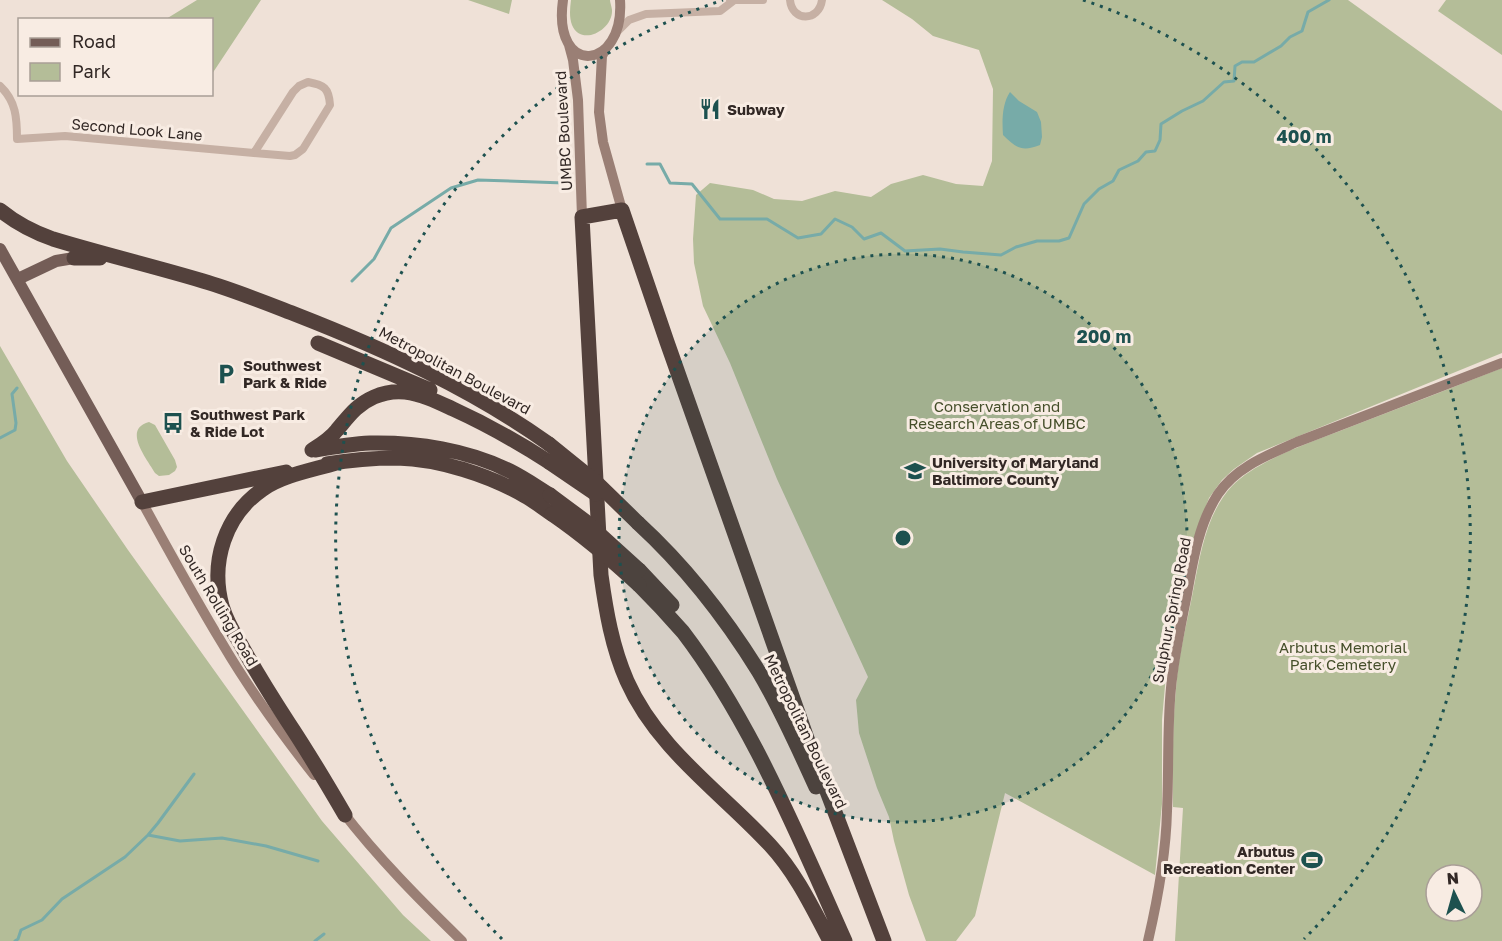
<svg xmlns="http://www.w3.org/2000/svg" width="1502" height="941" viewBox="0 0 1502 941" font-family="'Golos Text',sans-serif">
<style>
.green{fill:#b4bd98;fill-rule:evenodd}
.water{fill:#77aba8}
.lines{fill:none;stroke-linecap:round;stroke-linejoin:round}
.stream{stroke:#77aba8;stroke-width:3}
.street{stroke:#c6b0a4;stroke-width:8}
.secondary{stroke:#9a7f75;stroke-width:10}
.primary{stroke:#745d57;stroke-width:12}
.highway{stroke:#53413c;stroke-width:15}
.highway-bridge{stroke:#53413c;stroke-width:15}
.ring{fill:none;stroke:#1d514f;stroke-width:3;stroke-dasharray:3 6}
.labels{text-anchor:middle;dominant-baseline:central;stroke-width:6;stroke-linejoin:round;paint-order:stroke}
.poi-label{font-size:15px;font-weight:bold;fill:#322825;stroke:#f8ece3;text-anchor:start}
.street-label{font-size:15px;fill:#322825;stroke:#f8ece3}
.park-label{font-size:15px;fill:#454f2a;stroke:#f8ece3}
.centre{fill:#1d514f;stroke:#f8ece3;stroke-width:3}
.ring-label{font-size:18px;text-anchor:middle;font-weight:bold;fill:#1d514f;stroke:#f8ece3;stroke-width:6;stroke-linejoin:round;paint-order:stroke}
</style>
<rect width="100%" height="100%" fill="#efe1d7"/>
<path class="green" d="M197,0h64l-49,74v-54l-46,-1z
M468,0h44l-3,14z
M571,0h39c0,2 2,8 2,10 1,20 -31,37 -40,15 -3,-8 -2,-17 -1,-25z
M882,0h466l154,111v242l-245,100 -23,16 -12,11 -13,18 -19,52 -21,90 -7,80v84l-7,71 -150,-82 -30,123 -19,25h-30l-17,-46 -15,-54 -5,-24 -12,-29 -18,-55 -3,-33 12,-23 -91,-198 -47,-116 -27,-57 -9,-43 -1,-24 3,-44 14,-12 43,7 21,9 28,2 33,-10 36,6 20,-13 32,-9 33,9 27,2 9,-25 1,-72 -14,-39 -46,-14 -21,-17z
M1446,0h56v55l-64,-44z
M0,346l67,115 61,89 194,271 81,94 28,26h-431z
M1502,368v573h-327l8,-133 -10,-1c0,-39 -1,-79 3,-118 2,-34 12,-69 18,-103 7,-35 13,-73 38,-100 26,-27 83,-45 118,-59 50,-19 101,-39 152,-59zM1436,875h36v36h-36z
M149,422l6,3 20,35 2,7 -2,4 -6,4 -10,1 -4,-3c-8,-14 -33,-44 -6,-51z"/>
<path class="water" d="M1010,92l9,9 18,11 4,10 1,15 -2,8c-18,7 -24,3 -37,-10 -1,-14 -1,-31 7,-43z"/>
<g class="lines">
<path class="stream" d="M647,164h13l10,19 22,1 28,35h47l31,19 23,-4 14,-15 17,8 12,12 17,-6 24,18 35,-2 23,3 38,3 15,-8 21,-6h22l10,-3 15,-34 15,-15 14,-8 6,-11 19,-9 8,-9 9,-1 5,-11 1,-16 21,-13 21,-10 21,-19 10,-1 1,-15 7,-4h12l27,-16 9,-9 12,-6 6,-19 21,-12
M352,281l22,-22 17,-31 60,-40 27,-8 86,3
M0,438l15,-8 1,-7 -4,-29 5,-6
M148,835l32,6 42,-3 44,8 52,15
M15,941l3,-2 3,-9 21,-10 20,-21 63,-42 23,-22 10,-12 36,-49
M315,941l9,-7"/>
<path class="street" d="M730,0h33
M790,0c2,22 29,22 32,0
M618,31l11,-11 17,-6 74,-3 13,-10
M308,82c16,3 21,6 22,23l-27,44 -8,6 -5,1 -36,-3 39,-61 6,-6z
M0,86c16,15 17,32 17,53l48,-3 189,17"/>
<path class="secondary" d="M563,0c-11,78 62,71 57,0
M569,45l4,15 5,40 4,117
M606,48l-4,8 -3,56 4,30 19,68
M142,502c26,47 52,95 80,141 27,46 59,90 92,132
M342,811c36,47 78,89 120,130
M1148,941c10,-43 18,-87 19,-130 2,-41 0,-82 4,-123 3,-32 10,-63 16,-94 6,-34 12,-71 31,-100 18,-27 50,-39 79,-52l205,-79"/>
<path class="primary" d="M0,249l142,253
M18,279l38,-18 18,-3"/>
<path class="highway" d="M0,210c16,13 33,22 53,29 49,15 100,27 150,42 31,9 63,22 94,34 87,34 175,74 252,129
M74,258h26
M318,343l112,47
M312,450c8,-5 18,-11 25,-20 12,-14 19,-25 37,-33 9,-4 21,-6 31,-5 17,2 33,10 48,17 33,15 65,33 96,53
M315,450c18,-3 37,-6 55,-7 47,-1 98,7 140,28 14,7 27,16 40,24
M336,463c-23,7 -53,12 -73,26 -38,26 -53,73 -41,117 4,13 11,26 18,37 15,27 31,53 48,79 20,30 39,62 57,93
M327,464c23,-4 46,-6 70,-6 42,1 92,17 128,38 9,5 18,12 27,18
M142,502l144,-30
M638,523c48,44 87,94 121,149 22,37 39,76 57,115
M639,570l33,35
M639,585c15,15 30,31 44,47 29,38 53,79 75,121 32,62 59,125 87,188
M830,941c-18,-34 -34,-68 -60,-96 -49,-53 -113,-96 -143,-164 -15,-34 -21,-70 -26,-106l-19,-358 40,-7 45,132 142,402 75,197"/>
<path class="highway-bridge" d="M549,444l47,38 42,41
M549,462l47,32
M550,495l35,26 54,49
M552,514c32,22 59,45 87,71"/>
</g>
<circle cx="903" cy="538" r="284" fill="#1d514f" fill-opacity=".12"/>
<g class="ring">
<circle cx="903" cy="538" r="284"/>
<path d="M502 939A567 567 0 0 1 723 0M1083 0A567 567 0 0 1 1304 939"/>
</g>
<defs>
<symbol id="restaurant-bare" viewBox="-9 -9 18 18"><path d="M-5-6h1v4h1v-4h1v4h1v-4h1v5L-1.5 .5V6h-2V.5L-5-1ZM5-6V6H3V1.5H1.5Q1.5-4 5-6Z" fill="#1d514f" stroke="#f8ece3" stroke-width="2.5" paint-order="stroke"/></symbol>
<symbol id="parking-bare" viewBox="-9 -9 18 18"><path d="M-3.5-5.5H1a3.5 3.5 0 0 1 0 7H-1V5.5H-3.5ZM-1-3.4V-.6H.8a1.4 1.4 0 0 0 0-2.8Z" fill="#1d514f" stroke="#f8ece3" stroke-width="2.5" paint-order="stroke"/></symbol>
<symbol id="bus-bare" viewBox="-9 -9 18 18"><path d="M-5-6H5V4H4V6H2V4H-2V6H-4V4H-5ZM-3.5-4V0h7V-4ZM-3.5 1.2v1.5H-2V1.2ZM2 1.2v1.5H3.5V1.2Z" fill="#1d514f" stroke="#f8ece3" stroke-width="2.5" paint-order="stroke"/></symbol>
<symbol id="university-bare" viewBox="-9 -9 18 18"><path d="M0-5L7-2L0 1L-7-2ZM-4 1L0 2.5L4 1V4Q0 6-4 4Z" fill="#1d514f" stroke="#f8ece3" stroke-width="2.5" paint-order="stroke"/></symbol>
<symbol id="stadium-bare" viewBox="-9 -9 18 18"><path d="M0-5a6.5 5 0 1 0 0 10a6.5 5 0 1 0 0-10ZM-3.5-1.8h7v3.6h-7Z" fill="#1d514f" stroke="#f8ece3" stroke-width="2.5" paint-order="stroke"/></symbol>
</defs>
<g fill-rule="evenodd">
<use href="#restaurant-bare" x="695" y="94" width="30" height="30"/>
<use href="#parking-bare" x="211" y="359" width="30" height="30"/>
<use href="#bus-bare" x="158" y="408" width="30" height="30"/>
<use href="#university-bare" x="900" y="456" width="30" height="30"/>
<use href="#stadium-bare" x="1297" y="845" width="30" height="30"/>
</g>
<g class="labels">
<g class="poi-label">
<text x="727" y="109">Subway</text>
<text x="243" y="365">Southwest<tspan x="243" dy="17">Park &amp; Ride</tspan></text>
<text x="190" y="414">Southwest Park<tspan x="190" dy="17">&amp; Ride Lot</tspan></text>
<text x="932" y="462">University of Maryland<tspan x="932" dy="17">Baltimore County</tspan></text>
<text x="1295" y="851" text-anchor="end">Arbutus<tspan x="1295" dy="17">Recreation Center</tspan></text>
</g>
<g class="street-label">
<text transform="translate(137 129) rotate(5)">Second Look Lane</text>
<text transform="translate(563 131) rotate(-93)">UMBC Boulevard</text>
<text transform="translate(455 370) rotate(28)">Metropolitan Boulevard</text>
<text transform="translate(219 605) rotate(59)">South Rolling Road</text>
<text transform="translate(1171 610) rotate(-79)">Sulphur Spring Road</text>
<text transform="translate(806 731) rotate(64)">Metropolitan Boulevard</text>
</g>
<g class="park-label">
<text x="997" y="406">Conservation and<tspan x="997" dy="17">Research Areas of UMBC</tspan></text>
<text x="1343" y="647">Arbutus Memorial<tspan x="1343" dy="17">Park Cemetery</tspan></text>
</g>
</g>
<circle cx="903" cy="538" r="9" class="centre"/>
<g class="ring-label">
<text x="1304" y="143">400 m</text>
<text x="1104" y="343">200 m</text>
</g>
<rect x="18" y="18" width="195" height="78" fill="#f8ece3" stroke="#a99e97" stroke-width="1.5"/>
<rect x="30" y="38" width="30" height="9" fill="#745d57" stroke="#a99e97" stroke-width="1.5"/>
<text x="72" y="48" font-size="18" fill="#322825">Road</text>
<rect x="30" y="63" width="30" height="18" fill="#b4bd98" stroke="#a99e97" stroke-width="1.5"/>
<text x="72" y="78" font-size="18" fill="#322825">Park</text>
<g transform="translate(1454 893) rotate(355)"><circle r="28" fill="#f8ece3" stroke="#a99e97" stroke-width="1.5"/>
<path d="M0-4.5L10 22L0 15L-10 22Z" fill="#1d514f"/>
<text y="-9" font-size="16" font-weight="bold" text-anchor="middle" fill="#322825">N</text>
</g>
</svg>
